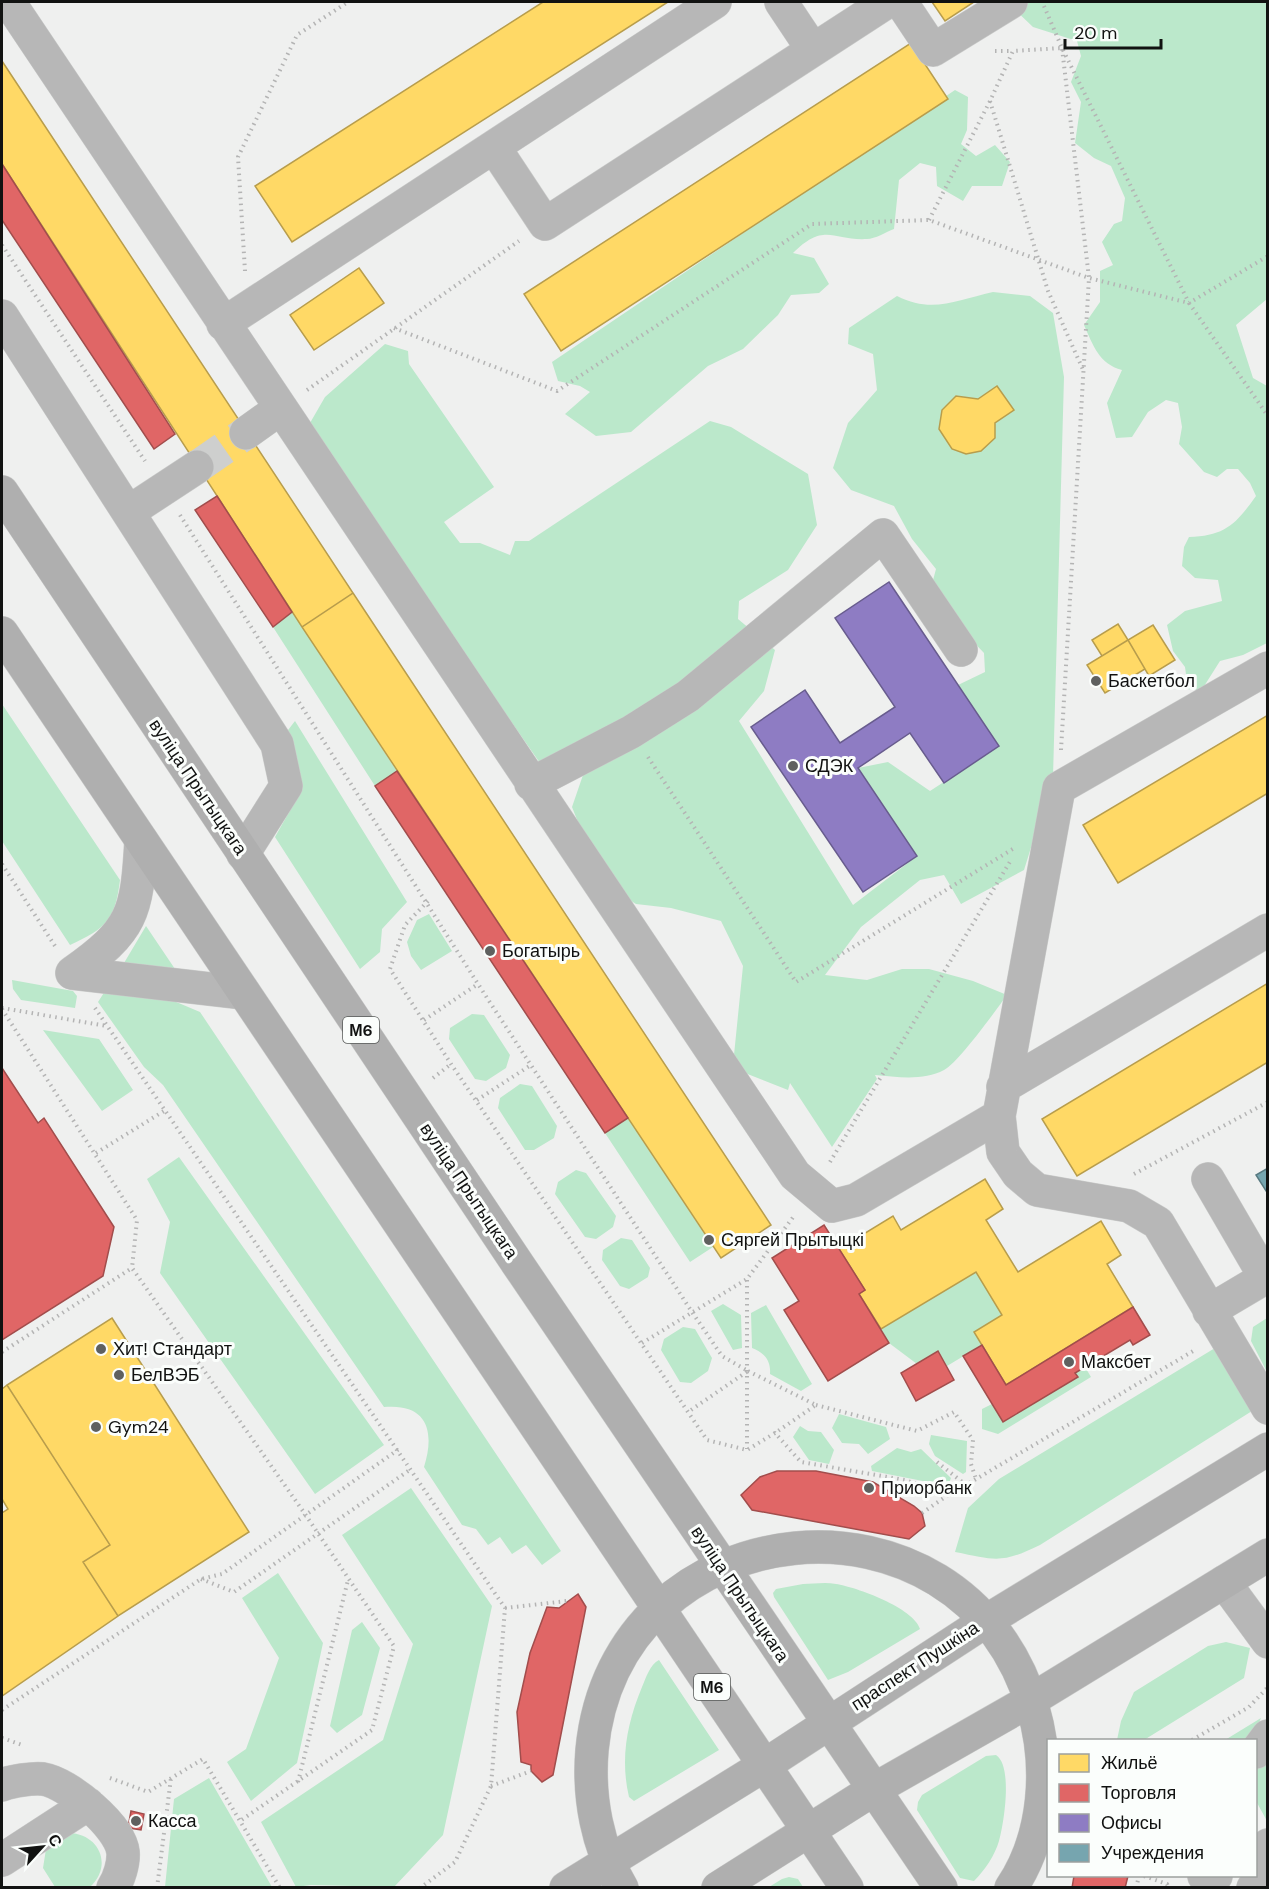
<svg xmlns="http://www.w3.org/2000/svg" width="1269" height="1889" viewBox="0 0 1269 1889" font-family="'DM Sans',sans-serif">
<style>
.green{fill:#bbe8cb}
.homes{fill:#ffd966;stroke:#b89d4c;stroke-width:1.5}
.shops{fill:#e06666;stroke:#a24d4c;stroke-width:1.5}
.offices{fill:#8e7cc3;stroke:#685c8e;stroke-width:1.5}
.public{fill:#76a5af;stroke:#587980;stroke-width:1.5}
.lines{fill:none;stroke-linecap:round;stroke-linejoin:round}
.minor-tunnel{stroke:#cecfce;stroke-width:33;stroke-dasharray:33 16;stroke-linecap:butt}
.minor-casing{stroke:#cbcccb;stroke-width:34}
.major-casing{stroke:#cbcccb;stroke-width:34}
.path{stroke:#b4b4b4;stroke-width:4;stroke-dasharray:1.5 4.5;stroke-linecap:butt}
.minor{stroke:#b7b7b7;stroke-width:33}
.major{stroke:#afafaf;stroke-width:33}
.poi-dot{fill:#5f605f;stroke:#fbfefc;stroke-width:2}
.labels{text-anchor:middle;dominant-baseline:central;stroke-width:6;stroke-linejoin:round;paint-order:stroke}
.shield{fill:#fbfefc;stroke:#575958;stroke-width:1.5}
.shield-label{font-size:16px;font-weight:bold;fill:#111211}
.poi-label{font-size:18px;fill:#111211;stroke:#fbfefc;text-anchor:start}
.street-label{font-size:18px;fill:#111211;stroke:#fbfefc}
</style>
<rect width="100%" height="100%" fill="#eff0ef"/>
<path class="green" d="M1007,2h260v297l-31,26 17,53 14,8v257l-24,12 -23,6 -19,30 -13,-2 -3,-22 -12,-16 -6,-26 18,-14 37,-10 -4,-21 -23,-2 -13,-12 2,-19 5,-10c36,-1 47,-13 67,-41l-6,-13 -12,-14h-11l-10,8 -13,-5 -25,-28 3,-17 -4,-24 -12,-3 -18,12 -16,25 -16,1 -9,-35 15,-33c-23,-6 -29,-25 -38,-45l16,-23v-31l13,-6 -11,-23 12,-18 8,-3 3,-23 -14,-32 -17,-8 -19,-15 6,-41 -10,-20 10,-26 -4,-15 -44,-14z
M955,90l13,7 -1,33 -6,14 15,12 19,-11 15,17 -8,24h-30l-9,15 -26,-15 -1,-19 -16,-4 -21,17 -5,49c-8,3 -19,10 -27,10 -34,2 -42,-18 -74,14l21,5 15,26 -10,9 -28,2 -13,20 -35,34 -35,17 -77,66 -35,4 -31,-22 25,-22 -10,-6 -22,-5 -6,-19z
M993,292l37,4 23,17 11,64 -11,400 -29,93 -63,34 -17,-29 -24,5 -59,47 -36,48 42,5 35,-11h27l44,12 34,14c-11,15 -48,67 -63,75 -20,11 -47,7 -69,5l2,4 -45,68 -42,-64 -2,7 -43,-17 -11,-18 9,-89 -22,-45 -50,-13 -35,-4 -19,-12 -26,-37 -19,-48 11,-32 -43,-12 -86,-123 -144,-217 15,-26 60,-53 23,7 1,13 85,123 -50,35 16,21h20l30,12 5,-14h14l181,-120 21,6 77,47 9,51 -29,45 -49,31 -1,18 37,31 -11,41 -25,30 114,184 64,-49 -59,-88 30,-6 42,29 69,-45 -41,-61 27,-13 -1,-19 -21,-22 -31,-47 4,-15 -24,-30 -18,-33 -43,-16 -18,-22 15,-45 29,-33 -4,-36 -25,-10 1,-16 48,-32c35,18 60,4 96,-4z
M292,612l105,159 -22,15 -102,-159z
M2,704l118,176c-5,41 -14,48 -50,65l-68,-104z
M295,721l112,181 -25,27 -2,23 -20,17 -85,-132 18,-32 -8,-71z
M429,914l23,37 -31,19 -10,-14 -4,-14 10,-22z
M146,926l29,43 -51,-6z
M12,980l61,11 4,5 -2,12 -54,-8 -8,-11z
M107,988l55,8 38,16 361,539 -19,14 -16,-20 -14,9 -12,-17 -12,8 -12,-16 -14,-4 -38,-58c11,-35 4,-64 -40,-60l-221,-322 -19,-18 -46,-65z
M472,1014l12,1 26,40 -4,13 -20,13 -11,-2 -26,-40 1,-11z
M43,1030l56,9 34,51 -31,21z
M520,1084l12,2 25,40 -3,12 -20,12h-9l-27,-42 2,-10z
M628,1118l85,129 -23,15 -85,-129z
M179,1157l205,288 -69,49 -155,-221 10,-51 -23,-43z
M576,1170l10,3 30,43 -3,11 -17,12 -11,-2 -30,-43 3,-12z
M621,1238l11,2 18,28 -2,9 -19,12 -9,-3 -18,-26 1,-10z
M976,1272l26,43 -28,17 8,13 -35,21 -9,-14 -21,12 -28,-21 -8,-14z
M723,1304l18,11 1,33 -9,2 -22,-39z
M766,1305l46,79 -11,7 -31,-17c1,-13 -5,-21 -18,-26l-1,-35z
M1267,1318v54l-16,-31 2,-14z
M683,1327l12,2 17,29 -4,13 -17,12 -11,-1 -19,-32 3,-11z
M1215,1348l37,63 -212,134c-39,19 -44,15 -85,7l13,-44 31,-29z
M1085,1367l6,10 -93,57 -16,-5v-20l10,-5 11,18 74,-45 -2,-4z
M839,1414l47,13 4,12 -22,15 -9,-10 -17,-1 -10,-15z
M800,1426l8,5 13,1 13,18 -5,14 -20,-4 -16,-23z
M931,1435l36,6 -1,31 -3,2 -28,-18 -6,-12z
M897,1448l14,4 10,-3 30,29 -3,8 -76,-15 -1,-5z
M411,1488l81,118 -49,229 -49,52 -83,-2 -15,2 -35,-65 122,-82 30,-96 -71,-109z
M278,1573l45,70 -26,120 -46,38 -24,-39 19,-13 33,-91 -37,-60z
M803,1584c10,0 22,-2 33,0 20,3 78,24 84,45l-72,43 -20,8 -54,-83 -1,-4 3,-4z
M362,1622l18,26 -18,67 -25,18 -7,-7 22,-96z
M1226,1642l24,6 -6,30 -100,62h-27l4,-19 13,-29 74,-46z
M659,1660l60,90 -85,51 -5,-4c-9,-38 -2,-74 13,-110 4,-9 8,-23 17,-27z
M1261,1718l-10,22h-26z
M1267,1752v69l-11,-20v-38z
M996,1755c17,11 8,68 3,86 -4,14 -14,29 -25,40l-14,-3 -43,-68 1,-8 4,-7 64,-39z
M209,1778l63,109h-107l9,-88z
M69,1833c31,1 44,33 21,54h-35l-12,-19 3,-19z
M789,1877l9,2 5,8h-34l13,-8z"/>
<path class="homes" d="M543,2h125l-376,240 -37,-56z
M932,2h42l-29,19z
M911,43l37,56 -387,252 -37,-57z
M2,61l351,532 -51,34 -300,-463z
M359,268l25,35 -70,47 -24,-35z
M997,386l17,24 -19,13v15l-14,13 -15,3 -14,-5 -13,-20 3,-19 14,-14 22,3z
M353,593l418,632 -50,33 -419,-631z
M1118,624l10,16 -26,16 -10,-16z
M1153,625l22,35 -26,16 -21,-36z
M1128,640l17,29 -40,24 -18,-28z
M1268,715v78l-150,90 -35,-58z
M1268,983v79l-191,114 -35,-57z
M985,1179l18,30 -17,11 32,52 83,-51 20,34 -14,9 26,43 -127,78 -32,-53 28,-17 -26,-43 -95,57 -22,-35 6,-4 -26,-41 54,-33 8,14z
M112,1318l137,214 -131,84 -35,-54 27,-17 -103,-160z
M7,1385l103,160 -27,17 35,54 -116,80v-183l6,-4 -6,-10v-110z"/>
<path class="shops" d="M2,164l173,270 -21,15 -152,-229z
M217,496l75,116 -19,15 -78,-117z
M397,771l231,347 -23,15 -230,-347z
M2,1068l36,55 6,-5 70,109 -11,49 -101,64z
M824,1225l41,65 -6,4 30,49 -61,38 -44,-71 15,-9 -27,-43z
M1133,1307l17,28 -17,10 -3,-5 -55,33 3,4 -75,45 -40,-66 19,-11 24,40z
M938,1351l16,29 -38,21 -15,-28z
M777,1471h39l57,11 41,24 8,7 3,13 -16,13 -157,-29 -11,-15 19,-18z
M578,1594l8,13 -33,168 -11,7 -11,-11v-6l-10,-3 -4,-50 13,-59 17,-46 12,1z
M131,1811l13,3 -3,16 -13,-2z
M1074,1876h54l-3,12h-53z"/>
<path class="offices" d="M889,582l110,164 -55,37 -34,-50 -52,35 59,88 -54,36 -112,-165 54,-37 35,53 55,-36 -60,-89z"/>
<path class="public" d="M1268,1168v26l-12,-19z"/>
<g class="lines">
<path class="minor-tunnel" d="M197,467l49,-34"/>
<defs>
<path id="minor" d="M9,2l272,406
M781,2l32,48
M901,2l32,48 78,-48
M494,147l51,77 342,-222
M2,316l275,428 9,42 -43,68
M223,324l492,-322
M246,433l35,-25 514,767 37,31 24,-6 143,-84
M130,511l67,-44
M1268,668l-209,120 -60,328 4,36 15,22 19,16 92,16 29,17 110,185
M531,784l100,-52 57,-36 195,-161 78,115
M72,973l172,20
M72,973c61,-43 65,-59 69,-133
M1003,1087l265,-157
M1208,1179l57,98
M1209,1311l59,-35
M1224,1582l44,60
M1256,1752l12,-16
M2,1785c9,-4 30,-7 41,-6 25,4 77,47 80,73 1,11 -4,27 -10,36
M1256,1856l12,-11
M2,1860l86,-56
M1204,1876h12
M1253,1888l15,-10"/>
<path id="major" d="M2,492l515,771 424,625
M2,633l845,1255
M566,1888l199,-123 221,-144 282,-172
M622,1888c-25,-41 -34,-91 -30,-138 23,-244 370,-280 441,-42 17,58 13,128 -22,180
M718,1888l155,-98 158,-90 237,-145"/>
</defs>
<use href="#minor" class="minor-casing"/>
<use href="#major" class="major-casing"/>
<path class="path" d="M1044,6l18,42 127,255 79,-47
M995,51h18
M990,101l58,190 36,81
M929,220l61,-119 23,-50 49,-3
M2,245l143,216
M245,271l-7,-114 59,-122 51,-33
M394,328l163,63 255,-167 117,-4 160,58 100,25 79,113
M307,390l212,-149
M180,515l298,469 214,328 30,44 26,15 -60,41
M1061,750l28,-472 -27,-230
M648,757l148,225 220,-135
M2,864l53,82
M428,901l-23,24 -15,44 61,95 256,376 40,10 28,-17 26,29 104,18 44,15 246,-145
M2,1008l105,18
M95,1008l410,600 -14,178 -36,76 -35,26
M2,1009l135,211 -5,48 173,246 89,132 -22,84 -132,91
M424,1020l54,-36
M433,1078l18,-14
M477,1100l54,-35
M96,1153l68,-42
M830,1162l181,-302
M1134,1174l134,-72
M747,1280v169
M642,1343l105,-64 47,-63
M2,1352l130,-84
M748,1371l68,34 -41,28
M816,1405l101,26 37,-19 19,28 -2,24 5,15
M937,1462l29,23
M922,1513l26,-18
M201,1579l33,13 177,-123
M505,1608l62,-7
M2,1710l199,-131 21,-5 177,-125
M2,1738l20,7
M1192,1740l57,-33 19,-20
M110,1778l38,14 55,-33 77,129
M298,1782l50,-202
M491,1786l40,-15
M1144,1876l23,8 2,4
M157,1888l14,-110
M1136,1888l3,-12"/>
<use href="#minor" class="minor"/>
<use href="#major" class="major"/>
</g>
<g class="poi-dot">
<circle cx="1096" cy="681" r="6"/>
<circle cx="793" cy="766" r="6"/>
<circle cx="490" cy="951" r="6"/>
<circle cx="709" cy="1240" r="6"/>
<circle cx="101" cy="1349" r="6"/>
<circle cx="1069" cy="1362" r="6"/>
<circle cx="119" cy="1375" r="6"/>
<circle cx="96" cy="1427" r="6"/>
<circle cx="869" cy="1488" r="6"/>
<circle cx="136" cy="1821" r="6"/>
</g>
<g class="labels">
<g class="shield">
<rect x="343" y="1017" width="36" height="26" rx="4.5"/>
<rect x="694" y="1674" width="36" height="26" rx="4.5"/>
</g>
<g class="shield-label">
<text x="361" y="1030">М6</text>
<text x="712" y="1687">М6</text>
</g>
<g class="poi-label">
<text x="1108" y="681">Баскетбол</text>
<text x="805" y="766">СДЭК</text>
<text x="502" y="951">Богатырь</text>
<text x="721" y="1240">Сяргей Прытыцкі</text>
<text x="113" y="1349">Хит! Стандарт</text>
<text x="1081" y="1362">Максбет</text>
<text x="131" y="1375">БелВЭБ</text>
<text x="108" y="1427">Gym24</text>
<text x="881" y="1488">Приорбанк</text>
<text x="148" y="1821">Касса</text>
</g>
<g class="street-label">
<text transform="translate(198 787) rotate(56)">вуліца Прытыцкага</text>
<text transform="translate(469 1191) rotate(56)">вуліца Прытыцкага</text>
<text transform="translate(740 1594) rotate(56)">вуліца Прытыцкага</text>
<text transform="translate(915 1666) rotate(-33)">праспект Пушкіна</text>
</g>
</g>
<rect width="1269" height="1889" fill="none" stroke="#111211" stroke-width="6"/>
<rect x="1047" y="1739" width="210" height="138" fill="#fbfefc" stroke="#9da09e" stroke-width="1.5"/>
<rect x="1059" y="1754" width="30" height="18" fill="#ffd966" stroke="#9da09e" stroke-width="1.5"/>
<text x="1101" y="1769" font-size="18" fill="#111211">Жильё</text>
<rect x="1059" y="1784" width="30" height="18" fill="#e06666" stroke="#9da09e" stroke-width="1.5"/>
<text x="1101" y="1799" font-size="18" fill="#111211">Торговля</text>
<rect x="1059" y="1814" width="30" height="18" fill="#8e7cc3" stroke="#9da09e" stroke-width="1.5"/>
<text x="1101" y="1829" font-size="18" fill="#111211">Офисы</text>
<rect x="1059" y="1844" width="30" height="18" fill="#76a5af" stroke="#9da09e" stroke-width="1.5"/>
<text x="1101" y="1859" font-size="18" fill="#111211">Учреждения</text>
<g transform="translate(42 1847) rotate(63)" stroke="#fbfefc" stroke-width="4.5" paint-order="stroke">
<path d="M0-4.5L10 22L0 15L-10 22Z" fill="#111211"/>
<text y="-9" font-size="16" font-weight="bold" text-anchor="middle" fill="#111211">С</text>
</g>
<path d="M1065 39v9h96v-9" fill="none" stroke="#111211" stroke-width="3"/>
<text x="1074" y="39" font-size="18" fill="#111211" stroke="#fbfefc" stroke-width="4.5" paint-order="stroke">20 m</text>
</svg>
